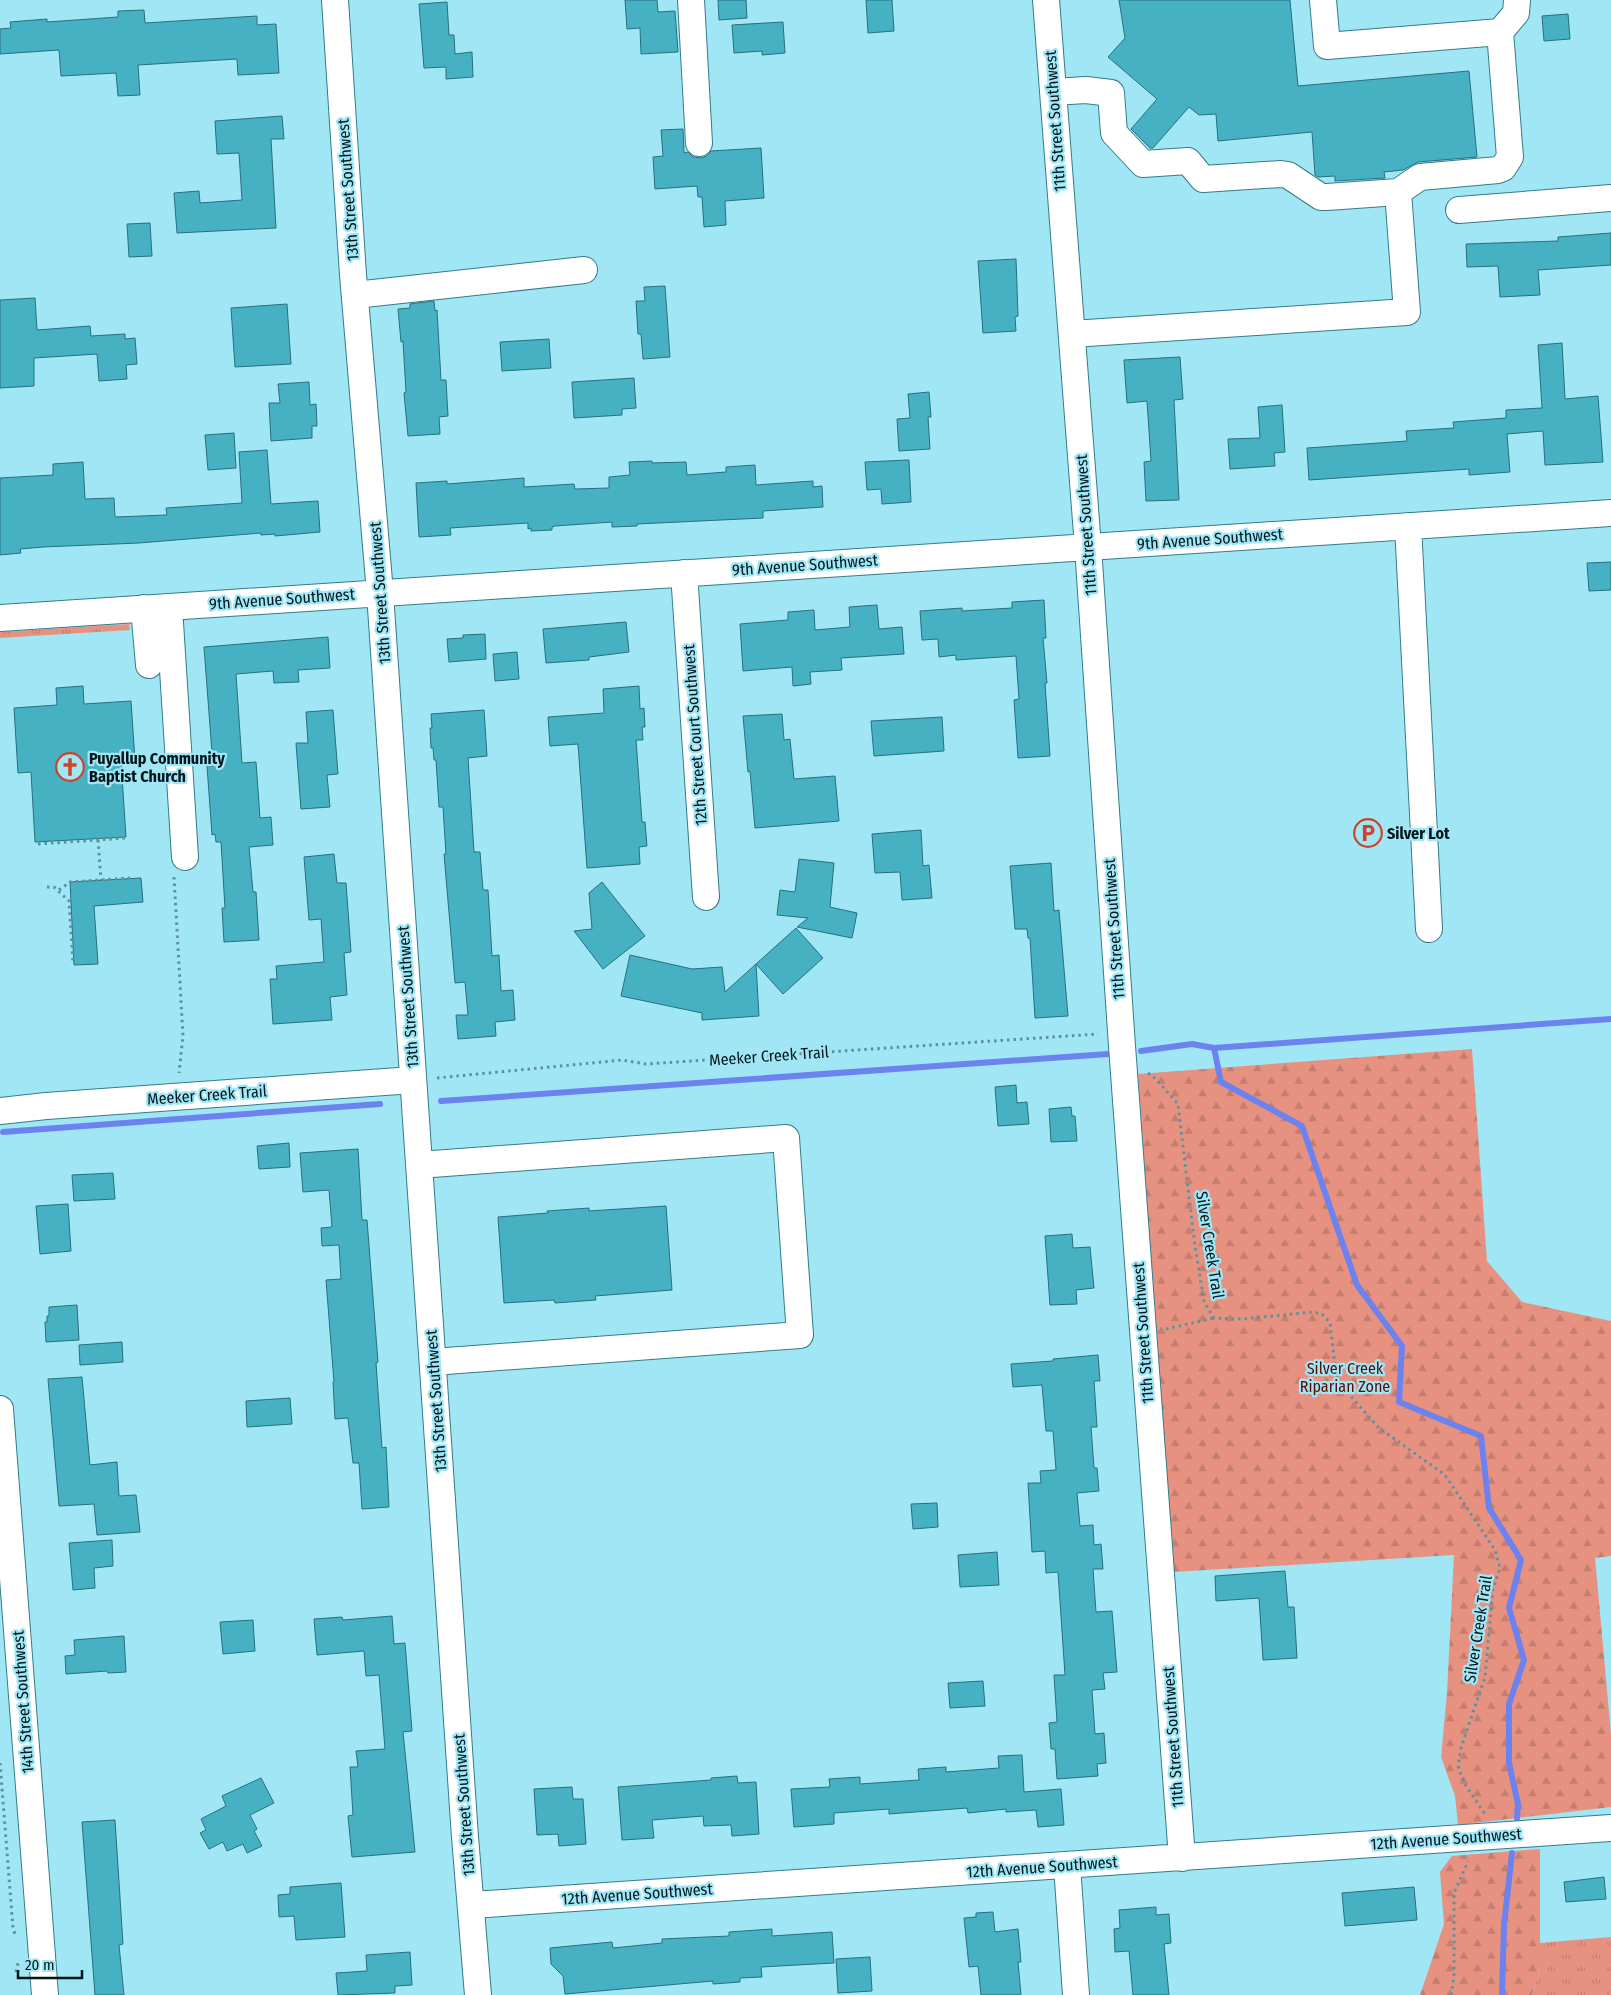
<svg xmlns="http://www.w3.org/2000/svg" width="1611" height="1995" viewBox="0 0 1611 1995" font-family="'Fira Sans Condensed',sans-serif">
<style>
.grass{fill:url(#grass-tufts)}
.forest{fill:url(#forest-firs)}
.lines{fill:none;stroke-linecap:round;stroke-linejoin:round}
.stream{stroke:#6b82ef;stroke-width:6}
.building{fill:#47b1c4;stroke:#28707d}
.minor-casing{stroke:#357c89;stroke-width:28}
.path{stroke:#5f919c;stroke-width:3;stroke-dasharray:2.5 4;stroke-linecap:butt}
.minor{stroke:#fff;stroke-width:26}
.labels{text-anchor:middle;dominant-baseline:central;stroke-width:4.5;stroke-linejoin:round;paint-order:stroke}
.street-label{font-size:16px;fill:#00161b;stroke:#a0e6f5}
.poi-label{font-size:16px;font-weight:bold;fill:#00161b;stroke:#a0e6f5;text-anchor:start}
.park-label{font-size:16px;fill:#5e0a00;stroke:#a0e6f5}
</style>
<defs>
<pattern id="grass-tufts" width="24" height="20" patternUnits="userSpaceOnUse" patternTransform="scale(1.25)"><rect width="24" height="20" fill="#e79281"/><path d="M3 7l-1-3M5 7V3M7 7l1-3M15 17l-1-3M17 17v-4M19 17l1-3" fill="none" stroke="#c47d6f"/></pattern>
<pattern id="forest-firs" width="22" height="20" patternUnits="userSpaceOnUse" patternTransform="scale(1.25)"><rect width="22" height="20" fill="#e79281"/><path d="M5 1l3.5 6h-7zM16 11l3.5 6h-7z" fill="#c47d6f"/></pattern>
</defs>
<rect width="100%" height="100%" fill="#a0e6f5"/>
<path class="grass" d="M129,624l1,6 -130,8v-6z
M1611,1937v58h-79l8,-26v-26z"/>
<path class="forest" d="M1472,1049l15,212 35,41 89,19v235l-16,2 16,176v73l-153,18 -3,-29 -14,-39 6,-64 7,-138 -281,17 -35,-498z
M1540,1849v120l-8,26h-112l24,-71 -4,-52 12,-16z"/>
<g class="lines">
<path class="stream" d="M1214,1048l397,-29
M1141,1051l51,-7 22,4 7,34 81,44 55,159 45,61 -3,56 82,34 8,72 32,52 -12,48 15,52 -15,44v59l9,41 -1,14
M441,1101l667,-47
M3,1132l377,-28
M1502,1995l2,-70 8,-72"/>
</g>
<path class="building" d="M625,0h32l1,12 17,-1 3,41 -37,2 -1,-26 -13,1z
M718,0h28l1,18 -28,2z
M866,0h26l2,31 -26,2z
M1119,0h171l8,86 171,-15 8,86 -59,5 -15,8 -19,2 1,6 -50,3v-5l-17,1 -3,-2 -3,-43 -94,9 -2,-27 -17,1 -10,-8 -36,41h-3l-19,-19 26,-30 -49,-42 17,-19z
M447,2l2,33h5l1,19 17,-2 1,25 -27,2v-12l-22,1 -5,-64z
M144,10l1,13 112,-7v9l19,-1 3,49 -41,2 -1,-16 -99,6 2,30 -22,1 -2,-23 -55,3 -2,-26 -59,4v-25l11,-1 -1,-6 37,-3v3l71,-5v-6z
M1568,14l2,25 -26,2 -2,-25z
M783,22l2,31 -23,2v-4l-28,2 -2,-28z
M282,116l2,23h-13l5,89 -99,5 -3,-40 25,-2 1,12 42,-3 -3,-47 -22,1 -2,-33z
M683,129l1,24 4,-1 5,5 7,1 7,-2 4,-5 50,-3 3,50 -39,3 1,24 -22,2 -2,-30h-4l-1,-11 -42,3 -2,-32 10,-1 -2,-26z
M150,223l2,33 -23,1 -2,-33z
M1611,233v32l-73,5 2,25 -40,2 -2,-31 -31,1 -1,-23 92,-3v-4z
M1016,259l2,57 -3,1 1,14 -33,2 -5,-72z
M665,286l5,71 -27,2 -2,-25h-3l-2,-33h9l-1,-14z
M35,298l2,32 53,-4 1,10 34,-2v5l10,-1 2,26 -11,1 1,14 -28,2 -2,-27 -63,4v28l-34,2v-88z
M434,301l1,10 2,-1 4,70h5l2,36 -9,1 1,17 -32,2 -4,-43 2,-1 -3,-51 -2,1 -3,-33 12,-1v-4z
M287,304l4,60 -56,3 -4,-59z
M549,339l2,29 -49,3 -2,-29z
M1562,343l3,56 33,-3 5,66 -58,3 -2,-34 -36,3 3,38 -41,3v-6l-160,11 -2,-32 100,-7 -1,-10 48,-3 -1,-6 53,-4v-8l36,-2 -4,-63z
M1180,357l3,42 -9,1 5,100 -33,1 -2,-39 7,-1 -4,-60 -20,2 -3,-43z
M634,378l2,30 -14,1v6l-48,3 -2,-36z
M309,382l1,23 6,-1 1,22h-5v12l-41,3 -2,-38h11l-2,-19z
M929,392l2,25h-3l2,32 -31,2 -2,-32 13,-1 -2,-24z
M1282,405l3,47 -11,1 1,13 -45,3 -2,-30 32,-1 -2,-31z
M234,433l2,35 -28,2 -3,-35z
M267,450l4,54 47,-3 2,31 -45,4v-2l-14,1v-2l-122,10 -96,4 -23,2 1,4 -21,2v-77l53,-3v-11l30,-2 2,37 29,-1 1,19 52,-2 -1,-7 76,-5 -3,-51z
M909,460l2,42 -29,2 -1,-15 -14,1 -2,-28z
M652,461v2l34,-1 1,13 39,-3v-5l29,-2 1,20 57,-4v6l9,-1 1,21 -60,4v7l-126,6v2l-25,1v-5l-57,4 -3,1v3l-21,1v-3l-3,1v-6l-78,5 1,7 -32,2 -3,-54 31,-2v3l77,-6v9l50,-3 1,5 34,-1v-11l21,-2 -1,-13z
M1611,562v28l-22,1 -2,-28z
M1044,600l2,38h-3l4,45h-2l5,73 -32,2 -4,-58 5,-1 -3,-43 -60,4v-5l-17,2 -1,-18 -16,1 -2,-29 42,-3v3l50,-3v-6z
M877,605l2,24 23,-2 2,27 -63,4 1,12 -32,2 1,12 -18,2 -1,-19 -49,4 -3,-47 48,-4v-8l26,-2 1,20 35,-3 -1,-20z
M626,622l3,30 -40,5v3l-43,3 -3,-34z
M485,634l1,25 -37,3 -2,-23 16,-1v-3z
M328,637l2,31 -32,2 1,12 -25,1 -1,-12 -37,3 6,89 14,-1 4,56 11,-1 2,28 -24,2 4,45h3l3,48 -35,2 -2,-34h3l-4,-66h-5l-1,-8 -3,1 -5,-69h6l-9,-119z
M517,652l2,27 -24,2 -2,-27z
M83,686l1,18 47,-3 4,59 -14,1 5,76 -91,5 -4,-70 -13,1 -4,-65 43,-3 -1,-17z
M639,686l1,23 4,-1 1,19h-3l1,13h-7l6,82h3l2,24 -8,1 1,17 -53,4 -9,-124 -28,2 -2,-29 56,-4 -1,-24z
M333,710l5,64 -11,1 3,32 -29,2 -5,-66h12l-2,-31z
M484,710l3,46 -19,2 6,94h6l3,38h5l4,66 7,-1 2,36 12,-1 2,30 -20,2 1,14 -38,3 -2,-24h12l-3,-33 -10,1 -11,-129h2l-3,-47h-4l-3,-47h-2l-1,-12h-2l-1,-20h2l-1,-14z
M782,714l2,26 6,-1 4,40 41,-3 4,45 -84,7 -5,-57 -2,1 -5,-56z
M942,717l2,34 -70,5 -3,-35z
M921,830l2,36 6,-1 3,33 -30,2 -2,-28 -25,1 -3,-39z
M334,854l3,29h9l5,69 -7,1 3,42 -17,2 2,23 -59,4 -3,-45h7l-1,-13 48,-4 -3,-43 -12,1 -5,-63z
M799,859l35,4 -4,44 27,6 -5,25 -55,-11 11,-9 -31,-3 3,-25 15,2z
M1051,863l3,48 5,-1 9,106 -33,2 -5,-80h-2l-1,-9h-12l-5,-63z
M141,878l2,24 -49,4 4,58 -24,1 -4,-83z
M602,882l43,54 -42,33 -29,-38 18,-2 -3,-36z
M796,928l27,30 -40,36 -27,-30z
M630,955l62,14 30,-2 3,25 31,-28 3,52 -57,4v-7l-81,-17z
M1016,1085l1,18 10,-1 2,22 -31,2 -3,-39z
M1071,1107l1,9h3l2,25 -26,1 -2,-33z
M289,1143l1,24 -31,2 -2,-23z
M358,1149l4,71h5l11,142 -2,1 6,85 4,-1 3,60 -27,2 -3,-46h-6l-5,-45 -13,1 -2,-37h1l-8,-102 15,-1 -2,-34 -17,1 -1,-18 11,-1 -3,-37 -26,2 -3,-39z
M113,1173l2,26 -41,2 -2,-26z
M68,1204l3,47 -31,3 -4,-48z
M666,1206l6,84 -77,6 1,4 -41,3 -1,-3 -50,3 -6,-86 50,-4 -1,-2 42,-3v3z
M1072,1234l1,14 17,-1 4,41 -18,2 1,14 -27,1 -5,-69z
M77,1305l2,35 -33,2 -1,-20h2v-6h2v-9z
M122,1342l1,20 -43,3 -1,-20z
M1098,1355l2,26h-6l3,46h-6l3,41h3l2,23 -22,2 3,33 13,-1 1,20 7,-1 2,25h-10l3,43 16,-1 5,61 -14,1 2,16 -13,1 3,44 9,-1 2,30 -9,1 1,12 -41,3 -2,-30h-4l-2,-26 8,-1 -3,-47h11l-7,-103 -12,1 -1,-22 -13,1 -4,-69h13l-1,-12 16,-1 -3,-39h-7l-4,-46 -29,2 -2,-23 42,-3v-2z
M82,1377l8,88 27,-3 2,34 17,-1 4,37 -43,3 -3,-31 -35,2 -11,-127z
M290,1398l2,26 -45,3 -1,-26z
M937,1503l1,24 -25,2 -2,-25z
M112,1540l1,26 -19,2 1,20 -22,2 -4,-47z
M997,1552l2,33 -39,2 -2,-32z
M1285,1571l3,36h6l3,51 -34,2 -4,-62 -43,3 -1,-25z
M392,1616l2,28 11,-1 7,88 -9,1 12,120 -63,5 -4,-41 5,-1 -3,-48h8l-2,-16 29,-2 -6,-74 -13,1 -2,-25 -47,4 -3,-36 28,-2 1,3z
M253,1620l2,31 -32,3 -3,-32z
M124,1636l2,36 -18,1 -1,-2 -41,3 -1,-18 10,-1 -1,-15z
M983,1681l2,25 -35,2 -2,-25z
M1022,1755l2,37 37,-3 3,36 -26,2 -2,-17 -30,2v-3l-38,4 -1,-5 -78,6v-5l-55,4v11l-40,3 -3,-38 39,-2 -1,-8 31,-2v7l59,-4 -1,-11 28,-2v5l53,-4 -1,-12z
M737,1776l1,7 18,-1 3,52 -27,2 -1,-11 -27,1 -1,-10 -51,4 2,18 -32,2 -4,-53 93,-7v-2z
M261,1778l13,25 -24,12 7,14 -3,2 8,15 -15,7 -4,-9 -16,7 -4,-9 -14,7 -9,-16 6,-3 -5,-11 25,-13 -4,-10z
M572,1787l1,12h10l3,45 -27,2 -1,-12 -21,1 -3,-46z
M115,1820l8,124 -4,1 5,50h-29l-13,-173z
M1604,1877l2,22 -40,3 -2,-20z
M341,1883l4,54 -49,3 -2,-24 -15,1 -1,-22 12,-1v-7z
M1414,1887l3,33 -72,6 -3,-33z
M1156,1907v8l13,-1 2,29 -7,1 5,51h-36l-4,-44 -14,1 -1,-23 6,-1 -1,-18z
M993,1912l2,20 23,-3 3,33h-3l3,33h-40l-3,-29 -9,1 -5,-49 12,-1v-4z
M772,1929v7l60,-4 2,31 -73,4 1,10 -22,1v4l-27,2v-3l-148,13 -2,-18 -12,-12 -1,-16 62,-6 1,6 49,-5v-4l67,-3v-4z
M410,1952l2,33 -17,1v7l-57,2 -2,-22 31,-2 -1,-16z
M870,1957l2,34 -34,2 -2,-34z"/>
<g class="lines">
<defs>
<path id="minor" d="M335,0l18,275 27,318 85,1244 13,158
M691,0l8,143
M1046,0l42,547 34,499 60,812
M1323,0l4,46 173,-14 16,-19 1,-13
M1053,92l33,-2 25,3 3,40 29,31 45,-3 15,18 78,-5 7,1 33,22h6l71,-5 22,-15 78,-7 5,-2 7,-11 -10,-125
M1459,210l152,-12
M355,295l229,-25
M1072,334l335,-22 -9,-120
M1408,526l21,403
M684,573l22,324
M169,607l16,250
M144,608l5,57
M0,618l1611,-105
M0,1111l46,-5 367,-26
M419,1165l367,-27 14,197 -367,27
M0,1409l45,586
M1067,1865l9,130
M472,1905l1139,-77"/>
</defs>
<use href="#minor" class="minor-casing"/>
<path class="path" d="M98,840l3,40
M38,844l88,-6
M174,877l9,159 -4,37
M47,887h7l15,14 4,62
M59,890l11,-8 60,-4
M1148,1073l8,6 22,25 16,135 10,63 10,16 28,1 71,-7 9,2 8,9 6,50 4,11 38,43 67,48 50,75 5,18 -7,21 -8,88 -24,71 -3,18 6,17 21,31
M437,1078l185,-18 24,4 452,-30
M1166,1329l48,-11
M0,1763l13,165 2,6
M16,1972l2,-9
M1451,1995l3,-19v-83l14,-32"/>
<use href="#minor" class="minor"/>
</g>
<defs>
<symbol id="church-ring" viewBox="-11 -11 22 22"><circle r="9.5" fill="#a0e6f5" stroke="#ce432b" stroke-width="1.5"/><path d="M-1.2-6h2.4v3.5h3.3v2.4h-3.3V6h-2.4V-.1h-3.3v-2.4h3.3Z" fill="#ce432b"/></symbol>
<symbol id="parking-ring" viewBox="-11 -11 22 22"><circle r="9.5" fill="#a0e6f5" stroke="#ce432b" stroke-width="1.5"/><path d="M-3.5-5.5H1a3.5 3.5 0 0 1 0 7H-1V5.5H-3.5ZM-1-3.4V-.6H.8a1.4 1.4 0 0 0 0-2.8Z" fill="#ce432b"/></symbol>
</defs>
<g fill-rule="evenodd">
<use href="#church-ring" x="54" y="751" width="32" height="32"/>
<use href="#parking-ring" x="1352" y="817" width="32" height="32"/>
</g>
<g class="labels">
<g class="street-label">
<text transform="translate(1055 121) rotate(-94)">11th Street Southwest</text>
<text transform="translate(348 190) rotate(-94)">13th Street Southwest</text>
<text transform="translate(1086 525) rotate(-94)">11th Street Southwest</text>
<text transform="translate(1210 539) rotate(-4)">9th Avenue Southwest</text>
<text transform="translate(805 565) rotate(-4)">9th Avenue Southwest</text>
<text transform="translate(380 593) rotate(-94)">13th Street Southwest</text>
<text transform="translate(282 599) rotate(-4)">9th Avenue Southwest</text>
<text transform="translate(695 735) rotate(-94)">12th Street Court Southwest</text>
<text transform="translate(1114 929) rotate(-94)">11th Street Southwest</text>
<text transform="translate(408 997) rotate(-94)">13th Street Southwest</text>
<text transform="translate(769 1056) rotate(-4)">Meeker Creek Trail</text>
<text transform="translate(207 1095) rotate(-4)">Meeker Creek Trail</text>
<text transform="translate(1210 1245) rotate(81)">Silver Creek Trail</text>
<text transform="translate(1143 1333) rotate(-94)">11th Street Southwest</text>
<text transform="translate(436 1401) rotate(-94)">13th Street Southwest</text>
<text transform="translate(1478 1629) rotate(-81)">Silver Creek Trail</text>
<text transform="translate(23 1702) rotate(-94)">14th Street Southwest</text>
<text transform="translate(1173 1737) rotate(-94)">11th Street Southwest</text>
<text transform="translate(464 1805) rotate(-94)">13th Street Southwest</text>
<text transform="translate(1446 1839) rotate(-4)">12th Avenue Southwest</text>
<text transform="translate(1042 1867) rotate(-4)">12th Avenue Southwest</text>
<text transform="translate(637 1894) rotate(-4)">12th Avenue Southwest</text>
</g>
<g class="poi-label">
<text x="89" y="758">Puyallup Community<tspan x="89" dy="18">Baptist Church</tspan></text>
<text x="1387" y="833">Silver Lot</text>
</g>
<g class="park-label">
<text x="1345" y="1368">Silver Creek<tspan x="1345" dy="18">Riparian Zone</tspan></text>
</g>
</g>
<path d="M18 1970v8h64v-8" fill="none" stroke="#00161b" stroke-width="2.5"/>
<text x="25" y="1970" font-size="15" fill="#00161b" stroke="#a0e6f5" stroke-width="4" paint-order="stroke">20 m</text>
</svg>
